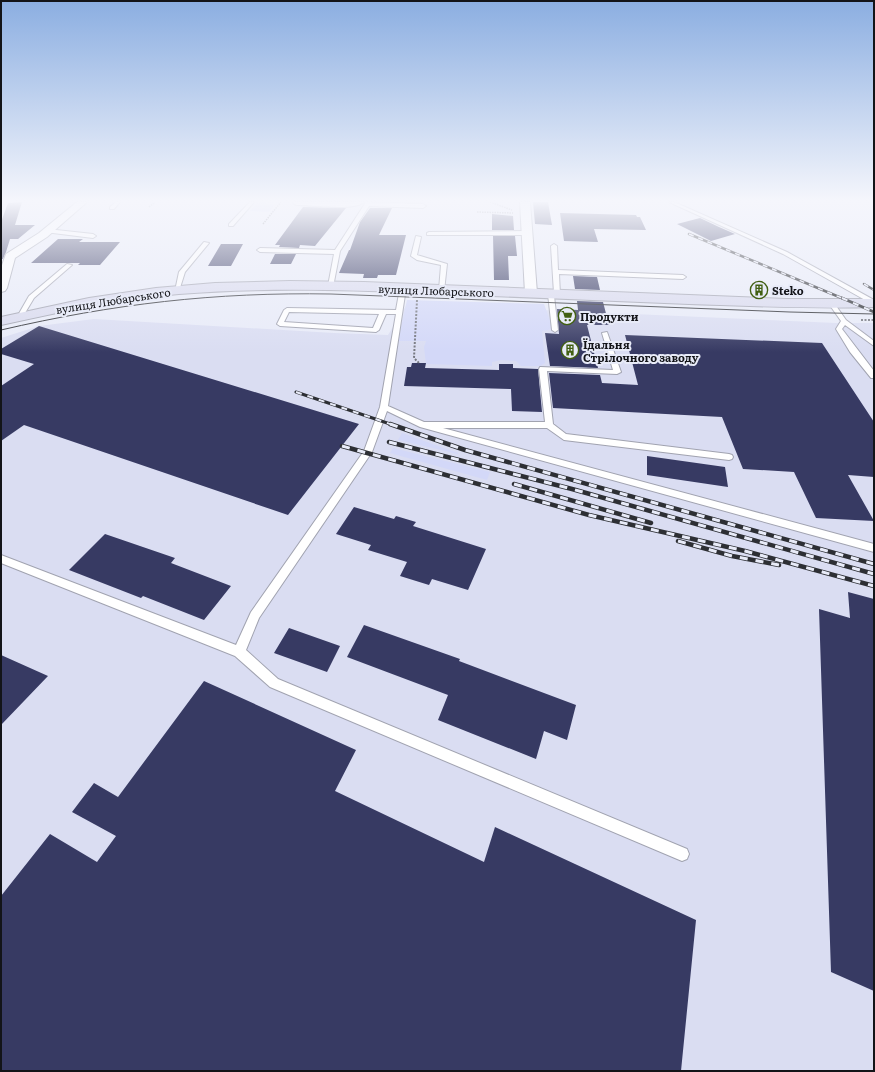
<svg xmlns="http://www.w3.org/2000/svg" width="875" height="1072" viewBox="0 0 875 1072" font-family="Literata,serif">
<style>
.built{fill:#daddf2}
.green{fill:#d3d8f8}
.building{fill:#373a63}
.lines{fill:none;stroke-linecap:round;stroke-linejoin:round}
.lane-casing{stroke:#a1a3b0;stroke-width:2}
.street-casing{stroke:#a1a3b0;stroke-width:2}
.secondary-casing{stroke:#a1a3b0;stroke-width:2}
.path-far1{stroke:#767880;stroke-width:1.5;stroke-dasharray:1.5 1;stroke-linecap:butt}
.path{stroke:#767880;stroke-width:2;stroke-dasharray:2 1.5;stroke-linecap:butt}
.lane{fill:#fff;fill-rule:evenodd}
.street{fill:#fff;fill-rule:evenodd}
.secondary{fill:#d9daee;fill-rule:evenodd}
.tram{stroke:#2d2f34;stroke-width:1}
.rail-far2-casing{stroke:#2d2f34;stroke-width:2.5}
.rail-far1-casing{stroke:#2d2f34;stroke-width:3}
.rail-casing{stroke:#2d2f34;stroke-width:4.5}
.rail-far2{stroke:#e8ebf8;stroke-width:1.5;stroke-dasharray:5;stroke-linecap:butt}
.rail-far1{stroke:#e8ebf8;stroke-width:2;stroke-dasharray:6;stroke-linecap:butt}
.rail{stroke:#e8ebf8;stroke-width:3;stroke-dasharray:8;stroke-linecap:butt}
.labels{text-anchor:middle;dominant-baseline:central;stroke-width:4;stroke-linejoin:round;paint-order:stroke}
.far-street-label{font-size:11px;fill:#131418;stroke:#e8ebf8}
.far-poi-label{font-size:11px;font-weight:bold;fill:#131418;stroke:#e8ebf8;text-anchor:start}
</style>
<rect width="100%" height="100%" fill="#e8ebf8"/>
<path class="built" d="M407,304l429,19h38v748h-873v-733l38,-12 55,-7 240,14 54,2z"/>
<path class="green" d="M257,203l18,1 -6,8 -19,-1z
M407,300l137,4 9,25 -11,2 3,32 -5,3h-19l-5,-5 -15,-1 -9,2v4l-66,-2 -2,-17 2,-6h-28z
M402,433l56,20v1l-60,-14z
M393,448l97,24 -3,8 -97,-27z"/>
<path class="building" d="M22,202l-7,23h20l-17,14h-8l-4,13 -3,7h-2v-37l7,-19z
M533,202h15l4,23 -17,-1z
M303,207l43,1 -31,38 -15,-1 -1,3 -20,-1 1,-2h-5z
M370,208h22l-13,27h27l-10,40h-18l-1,3h-14l1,-4 -25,-1 10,-23h1l10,-28z
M560,213l76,2 1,2h3l6,13 -52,-1 4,13 -34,-1z
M492,214l21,2 1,14h-22z
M700,218l19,9 16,7 -24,7 -34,-17z
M493,236h22l2,20h-9l1,24h-15z
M58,239h25l-4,3h41l-20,23h-22l2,-2h-49z
M221,244h22l-12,22h-23z
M275,254h21l-5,10h-21z
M573,276l24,1 3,13 -25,-1z
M577,301l26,1 6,23h-22l11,43 -48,-2 -5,-33 14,1 -2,-25 21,1z
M39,326l320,98 -71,91 -264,-90 -23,16v-55l33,-22 -33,-10v-5z
M625,335l197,8 52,79v55l-26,-2 26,46 -58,-3 -22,-46 -51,-3 -21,-52 -169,-9 -4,-35 51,2 2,8 36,2z
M412,363h14l-1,5 74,2v-6h14v4l25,1 4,43 -30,-1 -1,-22 -107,-3 3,-19h4z
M647,456l78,11 3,20 -81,-12z
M354,507l40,12 2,-3 20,6 -3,4 73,23 -18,41 -36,-11 -3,6 -29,-9 7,-14 -39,-12 3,-5 -35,-11z
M105,534l70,24 -4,5 60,23 -27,34 -61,-24 -2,2 -72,-28z
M848,592l26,7v392l-43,-19 -12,-363 31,9z
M364,625l96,34 -1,2 117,44 -9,35 -23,-9 -8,28 -98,-39 10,-25 -101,-38z
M289,628l51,18 -13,26 -53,-19z
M1,655l47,21 -47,49z
M204,681l152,69 -21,41 149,71 11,-35 201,93 -15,151h-680v-175l49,-62 47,28 19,-26 -44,-24 22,-29 24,14z"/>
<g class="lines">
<defs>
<path id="lane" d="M116,202h4l-6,7h-4v-2z
M250,202h4l-21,24h-4v-2z
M366,202l57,2 3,2 -3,2 -54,-2 -29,45 -7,36 -5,-1 6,-32 -74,-2 -3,-2 3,-2 75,2z
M669,202h5l113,50 87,48v5l-91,-51z
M47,229l46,5 3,2 -3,2 -48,-6v-2z
M429,232l98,-1 3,2 -3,2h-100v-2z
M416,236l5,1 -4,18 30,9 -3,27 -5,-1 2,-25 -24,-5 -6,-4z
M204,242l5,1 -24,29 -6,19h-4l4,-19z
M554,244l3,2 1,24 125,5 3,2 -3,2 -124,-5 1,21 -3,2 -3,-1 4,34 -3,2 -3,-2 -4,-36 3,-2 3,1 -3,-47z
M67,264l5,1 -38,33 -12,20h-4l-1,-1 12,-21z
M403,286l3,2 -18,118 36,16h121l-6,-53 1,-2 73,3 -11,-37 5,-1 14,40 -4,2 -70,-3 6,53 13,10 163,20 3,1 1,2 -1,2 -3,1 -165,-20 -17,-12h-104l431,116v8l-454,-125 -33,-16 -15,41 -113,166 -13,32 32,29 409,170 2,5 -2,5 -5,2 -412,-174 -35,-31 -234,-93v-8l235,90 15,-33 113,-161 16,-44 16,-93h-10l-7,16 -3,2 -96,-6 -3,-2 7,-14 3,-2 109,2 4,-22zM289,312l90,2 -6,14 -89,-6z
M830,303h4l12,17 28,21v5l-29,-21 -3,4 32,42v7h-3l-21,-26 -14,-23 5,-8 -12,-17z"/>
<path id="street" d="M77,202h10l-40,35 -32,21 -8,30 -2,3 -4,1v-24l5,-14 33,-21z
M293,202h71c-9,9 -53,3 -67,3l-3,-1z
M520,202h10l7,91 -2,3h-8l-2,-3z"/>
<path id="secondary" d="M290,281l74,1 423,17h87v8c-62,2 -123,-1 -185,-3 -82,-3 -164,-7 -246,-10 -88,-4 -176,-7 -264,0 -60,5 -119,18 -178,31v-8l88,-19 67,-10 59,-5z"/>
</defs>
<use href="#lane" class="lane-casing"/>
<use href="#street" class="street-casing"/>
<use href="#secondary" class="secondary-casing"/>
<path class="path-far1" d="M490,202l22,8
M149,207l6,-5
M477,212l36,1
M263,224l18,-22"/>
<path class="path" d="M417,300l-3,58 5,5
M861,320h13"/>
<use href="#lane" class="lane"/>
<use href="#street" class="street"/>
<use href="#secondary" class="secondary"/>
<path class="tram" d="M1,330c112,-26 214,-38 330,-36l459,18 84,2"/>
<defs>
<path id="rail-far2" d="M689,234l155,65
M864,284l10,6"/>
<path id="rail-far1" d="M842,298l32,14
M296,392l97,33"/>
<path id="rail" d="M390,424l75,26 409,114
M389,442l183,47 302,85
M342,446l247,69 156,36 129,35
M514,484l137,39
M678,541l54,15 47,9"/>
</defs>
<use href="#rail-far2" class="rail-far2-casing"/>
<use href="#rail-far1" class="rail-far1-casing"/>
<use href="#rail" class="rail-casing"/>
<use href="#rail-far2" class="rail-far2"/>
<use href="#rail-far1" class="rail-far1"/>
<use href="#rail" class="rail"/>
</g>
<linearGradient id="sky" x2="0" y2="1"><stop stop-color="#8baee1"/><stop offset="0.57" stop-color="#f5f6fc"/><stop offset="1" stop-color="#f5f6fc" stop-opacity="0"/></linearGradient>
<rect width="875" height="352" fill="url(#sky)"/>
<defs>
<symbol id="building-ring" viewBox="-11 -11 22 22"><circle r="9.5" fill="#e8ebf8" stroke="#426013" stroke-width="1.5"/><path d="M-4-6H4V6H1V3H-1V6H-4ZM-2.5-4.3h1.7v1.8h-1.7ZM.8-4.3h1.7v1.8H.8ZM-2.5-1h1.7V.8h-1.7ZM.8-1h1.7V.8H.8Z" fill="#426013"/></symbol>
<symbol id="supermarket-ring" viewBox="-11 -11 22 22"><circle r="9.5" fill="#e8ebf8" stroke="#426013" stroke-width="1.5"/><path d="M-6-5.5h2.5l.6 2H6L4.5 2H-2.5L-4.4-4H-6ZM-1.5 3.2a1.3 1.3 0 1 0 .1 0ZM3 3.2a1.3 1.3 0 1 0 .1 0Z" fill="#426013"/></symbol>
</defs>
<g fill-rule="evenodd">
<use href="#building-ring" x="749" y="280" width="20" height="20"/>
<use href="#supermarket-ring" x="557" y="306" width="20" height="20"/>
<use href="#building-ring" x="560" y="340" width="20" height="20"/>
</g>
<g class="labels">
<g class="far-street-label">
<text transform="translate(436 290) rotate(2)">вулиця Любарського</text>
<text transform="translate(113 300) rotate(-9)">вулиця Любарського</text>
</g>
<g class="far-poi-label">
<text x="772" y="290">Steko</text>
<text x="580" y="316">Продукти</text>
<text x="583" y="344">Їдальня<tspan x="583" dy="13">Стрілочного заводу</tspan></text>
</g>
</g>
<rect width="875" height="1072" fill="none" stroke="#131418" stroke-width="4"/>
</svg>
